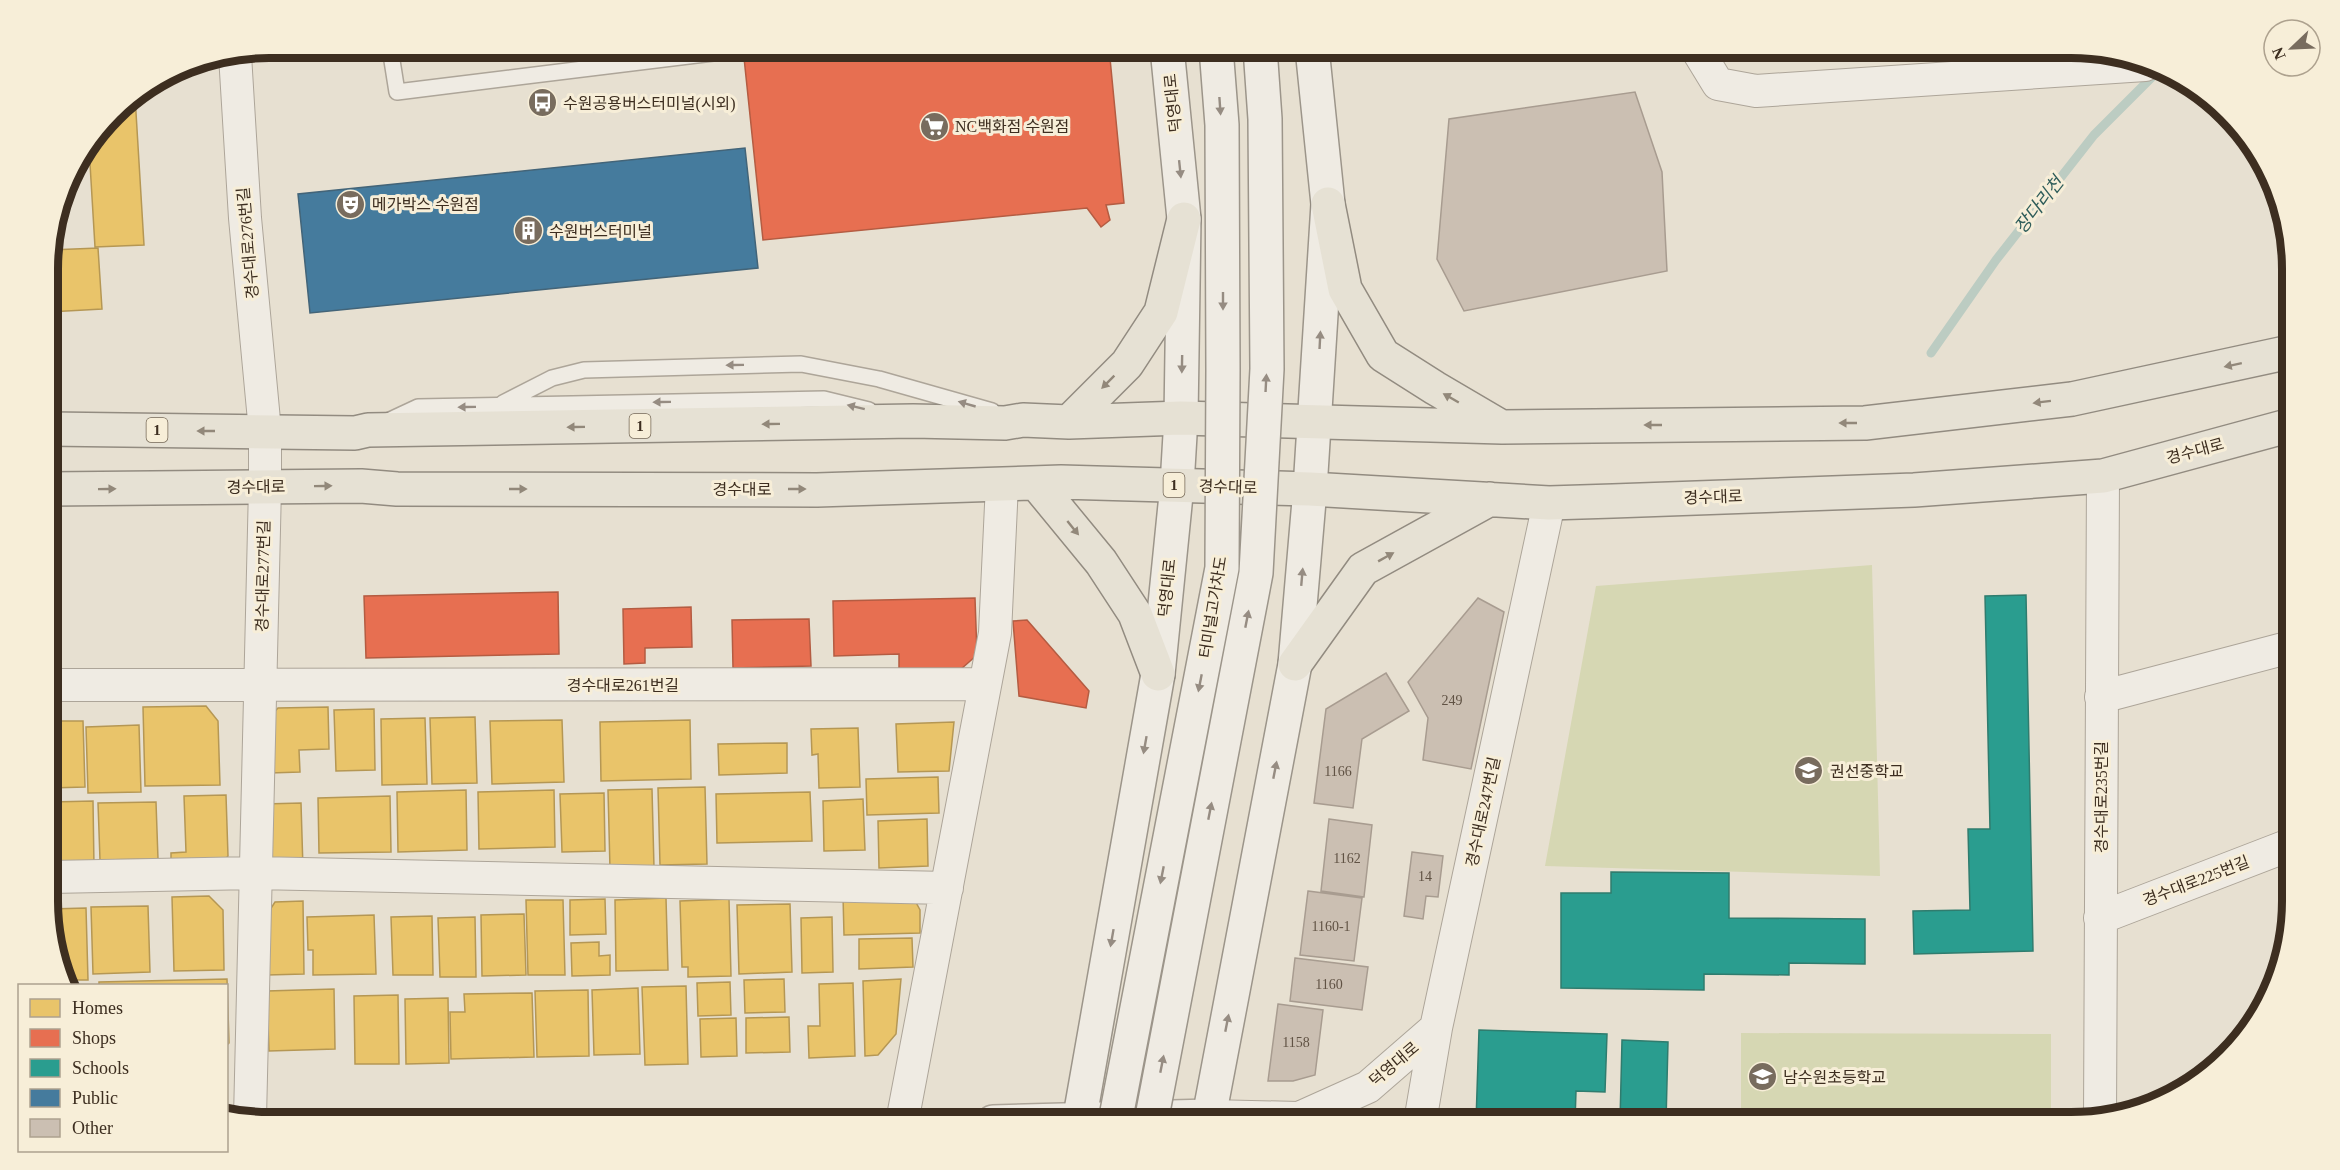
<svg xmlns="http://www.w3.org/2000/svg" width="2340" height="1170" viewBox="0 0 2340 1170" font-family="'Times New Roman','Noto Sans KR',serif">
<style>
.green{fill:#d6d7b3}
.homes{fill:#e9c46a;stroke:#b59754;stroke-width:1.5}
.shops{fill:#e76f51;stroke:#b45c42;stroke-width:1.5}
.schools{fill:#2a9d8f;stroke:#307c6e;stroke-width:1.5}
.public{fill:#457b9d;stroke:#436478;stroke-width:1.5}
.lines{fill:none;stroke-linecap:round;stroke-linejoin:round}
.stream{stroke:#bcccc2;stroke-width:9}
.building{fill:#cbbfb2;stroke:#a89c90;stroke-width:1.5}
.service-casing{stroke:#ada599;stroke-width:18}
.minor-casing{stroke:#ada599;stroke-width:34}
.tertiary-casing{stroke:#ada599;stroke-width:36}
.secondary-casing{stroke:#9c958a;stroke-width:36}
.primary-casing{stroke:#928b80;stroke-width:36}
.service{stroke:#efebe3;stroke-width:15}
.minor{stroke:#efebe3;stroke-width:32}
.tertiary{stroke:#efebe3;stroke-width:33}
.secondary{stroke:#efebe3;stroke-width:33}
.primary{stroke:#e6e1d4;stroke-width:33}
.secondary-bridge-casing{stroke:#9c958a;stroke-width:36;stroke-linecap:butt}
.secondary-bridge{stroke:#efebe3;stroke-width:33}
.oneway{fill:#968c82}
.oneway2{fill:#92887a}
.labels{text-anchor:middle;dominant-baseline:central;stroke-width:6;stroke-linejoin:round;paint-order:stroke}
.number-label{font-size:14px;fill:#605244}
.shield{fill:#f7eed8;stroke:#756857;stroke-width:1.5}
.shield-label{font-size:15px;font-weight:bold;fill:#3d2e20}
.poi-label{font-size:16px;fill:#3d2e20;stroke:#f7eed8;text-anchor:start}
.street-label{font-size:16px;fill:#3d2e20;stroke:#f7eed8}
.water-label{font-size:18px;font-style:italic;fill:#2f5d5a;stroke:#f7eed8}
.rim{fill:none;stroke:#3d2e20;stroke-width:8}
</style>
<rect width="100%" height="100%" fill="#e7e0d1"/>
<path class="green" d="M1872,565l8,311 -335,-10 51,-280z
M1741,1033l310,1v88h-310z"/>
<path class="homes" d="M135,96l9,149 -49,2 -6,-100 34,-44z
M98,248l4,61 -53,3 1,-62z
M206,706l12,15 2,64 -75,1 -2,-79z
M328,707l1,42 -30,1 1,22 -30,1 -7,-49 15,-16z
M374,709l1,61 -39,1 -2,-61z
M475,717l2,66 -45,1 -2,-66z
M425,718l2,66 -45,1 -1,-66z
M562,720l2,62 -72,2 -2,-63z
M690,720l1,59 -90,2 -1,-59z
M49,721h34l2,66 -35,1z
M954,722l-5,49 -51,1 -2,-48z
M139,725l2,67 -53,1 -2,-66z
M858,728l2,59 -41,1 -1,-34 -6,1 -1,-26z
M787,743v30l-68,2 -1,-31z
M938,777l1,36 -72,2 -1,-36z
M705,787l2,77 -47,1 -2,-77z
M652,789l2,79 -44,1 -2,-79z
M466,790l1,60 -69,2 -1,-60z
M554,790l1,57 -76,2 -1,-57z
M810,792l2,49 -95,2 -1,-49z
M604,793l1,58 -43,1 -2,-58z
M226,795l2,61 -13,16 -44,1v-20l15,-1 -2,-56z
M390,796l1,56 -72,1 -1,-55z
M863,799l2,51 -41,1 -1,-50z
M93,801l1,66 -42,1 -1,-66z
M156,802l2,57 -58,1 -2,-57z
M301,803l2,66 -37,-10 -2,-55z
M927,819l1,47 -49,2 -1,-47z
M912,895l8,15v23l-76,2 -1,-39z
M209,896l14,14 1,60 -50,1 -2,-74z
M666,898l2,72 -52,1 -1,-71z
M605,899l1,35 -36,1v-35z
M729,899l2,77 -43,1v-10h-6l-2,-66z
M526,900h37l2,75h-37z
M303,901l1,73 -37,1 -1,-59 9,-14z
M790,904l2,68 -53,2 -2,-69z
M148,906l2,66 -57,2 -2,-67z
M86,908l2,72h-17l-21,-50v-21z
M524,914l2,61 -44,1 -1,-61z
M374,915l2,59 -63,1v-25h-5l-1,-33z
M432,916l1,59h-40l-2,-58z
M475,917l1,60h-36l-2,-59z
M832,917l1,55 -31,1 -1,-55z
M912,938l1,29 -54,2v-30z
M599,942v14l11,-1v20l-38,1 -1,-33z
M227,979l2,64 -3,3v-60h-127v-4z
M784,979l1,33 -40,1 -1,-33z
M901,979l-5,55 -18,21 -13,1 -2,-75z
M730,982l1,33 -33,1 -1,-33z
M853,983l2,73 -46,2 -1,-32h12l-1,-42z
M686,986l2,78 -43,1 -3,-78z
M638,988l2,66 -46,1 -2,-65z
M334,989l1,60 -66,2 -2,-60z
M588,990l1,66 -52,1 -2,-66z
M532,993l2,64 -83,2 -1,-47h15l-1,-18z
M398,995l1,69h-44l-1,-68z
M448,998l1,65 -43,1 -1,-65z
M789,1017l1,35 -44,1v-35z
M736,1018l1,38 -36,1 -1,-38z"/>
<path class="shops" d="M743,48h366l15,155 -18,2 4,15 -9,7 -14,-19 -324,32z
M558,592l1,62 -193,4 -2,-62z
M975,598l2,57 -16,14 -62,1v-16l-65,2 -1,-55z
M691,607l1,40 -47,1v15l-21,1 -1,-55z
M809,619l2,47 -78,2 -1,-48z
M1027,620l62,71 -3,17 -67,-12 -6,-75z"/>
<path class="schools" d="M2026,595l7,356 -119,3 -1,-43 57,-1 -2,-81h22l-5,-233z
M1611,872l118,1v45l136,1v45l-76,-1v12l-85,-1v16l-143,-2v-95h50z
M1479,1030l128,4 -2,58 -29,-1 -1,31h-99z
M1622,1040l46,2 -2,80h-46z"/>
<path class="public" d="M745,148l13,120 -448,45 -12,-119z"/>
<g class="lines">
<path class="stream" d="M1931,353l65,-93 98,-125 66,-66"/>
</g>
<path class="building" d="M1635,92l27,80 5,99 -203,40 -27,-52 12,-140z
M1478,598l26,14 -33,157 -48,-9 5,-42 -20,-36z
M1386,673l23,38 -47,28 -9,69 -39,-5 12,-94z
M1329,819l43,6 -8,72 -43,-6z
M1412,852l31,4 -5,41 -12,-1 -3,23 -19,-3z
M1308,891l54,7 -8,63 -54,-6z
M1295,958l73,9 -6,43 -72,-9z
M1278,1004l45,6 -8,65 -22,6h-25z"/>
<g class="lines">
<defs>
<path id="service" d="M390,48l7,44 316,-39v-5
M503,403l49,-25 32,-8 217,-6 78,15 113,32
M388,421l30,-14 406,-8 45,11"/>
<path id="minor" d="M1696,48l22,36 38,7 389,-26
M235,55l10,163 20,213v56l-15,631
M49,685l936,-1
M2101,697l190,-50
M50,877l206,-4 691,15
M2100,918l192,-74
M1209,1116l90,2 69,-31 68,-59
M2100,1119l3,-643
M902,1122l93,-489 7,-149
M1420,1122l16,-94 113,-525"/>
<path id="tertiary" d="M993,1122l216,-6"/>
<path id="secondary" d="M1079,1122l79,-448 19,-189 4,-67 3,-199 -17,-171
M1208,1122l87,-458 15,-175 18,-285 -16,-156"/>
<path id="primary" d="M1328,204l17,85 38,66 52,33 63,37
M1069,422l58,-58 34,-52 23,-93
M49,429l306,4 13,-3 545,-9 92,2 18,-3 46,2 112,-4 321,9 363,-4 207,-24 218,-47
M1036,483l65,79 34,52 23,60
M49,489l312,-3 36,3 420,1 244,-8 249,7 239,14 64,-2 301,-11 189,-14 188,-51
M1295,664l68,-95 127,-70"/>
</defs>
<use href="#service" class="service-casing"/>
<use href="#minor" class="minor-casing"/>
<use href="#tertiary" class="tertiary-casing"/>
<use href="#secondary" class="secondary-casing"/>
<use href="#primary" class="primary-casing"/>
<use href="#service" class="service"/>
<use href="#minor" class="minor"/>
<use href="#tertiary" class="tertiary"/>
<use href="#secondary" class="secondary"/>
<use href="#primary" class="primary"/>
<defs>
<path id="secondary-bridge" d="M1115,1122l107,-554 1,-198 -1,-245 -6,-77
M1151,1122l105,-549 11,-204 -2,-250 -5,-71"/>
</defs>
<use href="#secondary-bridge" class="secondary-bridge-casing"/>
<use href="#secondary-bridge" class="secondary-bridge"/>
</g>
<defs><path id="oneway-solid" d="M-6-.8H1V-3.2L6.5 0L1 3.2V.8H-6Z" transform="scale(1.5)"/></defs>
<g class="oneway">
<use href="#oneway-solid" transform="translate(1220 106) rotate(86)"/>
<use href="#oneway-solid" transform="translate(1180 169) rotate(84)"/>
<use href="#oneway-solid" transform="translate(1223 301) rotate(90)"/>
<use href="#oneway-solid" transform="translate(1320 340) rotate(-87)"/>
<use href="#oneway-solid" transform="translate(1182 364) rotate(91)"/>
<use href="#oneway-solid" transform="translate(735 365) rotate(179)"/>
<use href="#oneway-solid" transform="translate(1266 383) rotate(-87)"/>
<use href="#oneway-solid" transform="translate(662 402) rotate(179)"/>
<use href="#oneway-solid" transform="translate(967 404) rotate(-164)"/>
<use href="#oneway-solid" transform="translate(467 407) rotate(179)"/>
<use href="#oneway-solid" transform="translate(856 407) rotate(-166)"/>
<use href="#oneway-solid" transform="translate(1302 577) rotate(-85)"/>
<use href="#oneway-solid" transform="translate(1247 619) rotate(-79)"/>
<use href="#oneway-solid" transform="translate(1200 683) rotate(101)"/>
<use href="#oneway-solid" transform="translate(1145 745) rotate(100)"/>
<use href="#oneway-solid" transform="translate(1275 770) rotate(-79)"/>
<use href="#oneway-solid" transform="translate(1210 811) rotate(-79)"/>
<use href="#oneway-solid" transform="translate(1162 875) rotate(101)"/>
<use href="#oneway-solid" transform="translate(1112 938) rotate(100)"/>
<use href="#oneway-solid" transform="translate(1227 1023) rotate(-79)"/>
<use href="#oneway-solid" transform="translate(1162 1064) rotate(-79)"/>
</g>
<g class="oneway2">
<use href="#oneway-solid" transform="translate(2233 365) rotate(168)"/>
<use href="#oneway-solid" transform="translate(1108 382) rotate(135)"/>
<use href="#oneway-solid" transform="translate(1451 398) rotate(-150)"/>
<use href="#oneway-solid" transform="translate(2042 402) rotate(173)"/>
<use href="#oneway-solid" transform="translate(1848 423) rotate(180)"/>
<use href="#oneway-solid" transform="translate(771 424) rotate(179)"/>
<use href="#oneway-solid" transform="translate(1653 425) rotate(180)"/>
<use href="#oneway-solid" transform="translate(576 427) rotate(179)"/>
<use href="#oneway-solid" transform="translate(206 431) rotate(-180)"/>
<use href="#oneway-solid" transform="translate(323 486) rotate(-1)"/>
<use href="#oneway-solid" transform="translate(107 489) rotate(-1)"/>
<use href="#oneway-solid" transform="translate(518 489)"/>
<use href="#oneway-solid" transform="translate(797 489)"/>
<use href="#oneway-solid" transform="translate(1073 528) rotate(51)"/>
<use href="#oneway-solid" transform="translate(1386 557) rotate(-29)"/>
</g>
<defs>
<symbol id="bus-disc" viewBox="-11 -11 22 22"><circle r="9.5" fill="#786c5e" stroke="#f7eed8"/><path d="M-5-6H5V4H4V6H2V4H-2V6H-4V4H-5ZM-3.5-4V0h7V-4ZM-3.5 1.2v1.5H-2V1.2ZM2 1.2v1.5H3.5V1.2Z" fill="#fff"/></symbol>
<symbol id="supermarket-disc" viewBox="-11 -11 22 22"><circle r="9.5" fill="#786c5e" stroke="#f7eed8"/><path d="M-6-5.5h2.5l.6 2H6L4.5 2H-2.5L-4.4-4H-6ZM-1.5 3.2a1.3 1.3 0 1 0 .1 0ZM3 3.2a1.3 1.3 0 1 0 .1 0Z" fill="#fff"/></symbol>
<symbol id="theatre-disc" viewBox="-11 -11 22 22"><circle r="9.5" fill="#786c5e" stroke="#f7eed8"/><path d="M-5-5.5Q0-4 5-5.5V0Q5 5 0 6Q-5 5-5 0ZM-3.3-2.5H-1v1.5H-3.3ZM1-2.5H3.3v1.5H1ZM-2.8 1Q0 5.5 2.8 1Z" fill="#fff"/></symbol>
<symbol id="building-disc" viewBox="-11 -11 22 22"><circle r="9.5" fill="#786c5e" stroke="#f7eed8"/><path d="M-4-6H4V6H1V3H-1V6H-4ZM-2.5-4.3h1.7v1.8h-1.7ZM.8-4.3h1.7v1.8H.8ZM-2.5-1h1.7V.8h-1.7ZM.8-1h1.7V.8H.8Z" fill="#fff"/></symbol>
<symbol id="school-disc" viewBox="-11 -11 22 22"><circle r="9.5" fill="#786c5e" stroke="#f7eed8"/><path d="M0-5L7-2L0 1L-7-2ZM-4 1L0 2.5L4 1V4Q0 6-4 4Z" fill="#fff"/></symbol>
</defs>
<g fill-rule="evenodd">
<use href="#bus-disc" x="526" y="86" width="33" height="33"/>
<use href="#supermarket-disc" x="918" y="110" width="33" height="33"/>
<use href="#theatre-disc" x="334" y="188" width="33" height="33"/>
<use href="#building-disc" x="512" y="214" width="33" height="33"/>
<use href="#school-disc" x="1792" y="754" width="33" height="33"/>
<use href="#school-disc" x="1746" y="1060" width="33" height="33"/>
</g>
<g class="labels">
<g class="number-label">
<text x="1452" y="700">249</text>
<text x="1338" y="771">1166</text>
<text x="1347" y="858">1162</text>
<text x="1425" y="876">14</text>
<text x="1331" y="926">1160-1</text>
<text x="1329" y="984">1160</text>
<text x="1296" y="1042">1158</text>
</g>
<g class="shield">
<rect x="629.5" y="414" width="21" height="24" rx="4.5"/>
<rect x="146.5" y="418" width="21" height="24" rx="4.5"/>
<rect x="1163.5" y="473" width="21" height="24" rx="4.5"/>
</g>
<g class="shield-label">
<text x="640" y="426">1</text>
<text x="157" y="430">1</text>
<text x="1174" y="485">1</text>
</g>
<g class="poi-label">
<text x="563" y="103">수원공용버스터미널(시외)</text>
<text x="955" y="126">NC백화점 수원점</text>
<text x="372" y="204">메가박스 수원점</text>
<text x="549" y="231">수원버스터미널</text>
<text x="1830" y="771">권선중학교</text>
<text x="1783" y="1077">남수원초등학교</text>
</g>
<g class="street-label">
<text transform="translate(1173 103) rotate(-96)">덕영대로</text>
<text transform="translate(248 243) rotate(-95)">경수대로276번길</text>
<text transform="translate(2195 451) rotate(-15)">경수대로</text>
<text transform="translate(256 487) rotate(-1)">경수대로</text>
<text transform="translate(1228 487) rotate(2)">경수대로</text>
<text x="742" y="489">경수대로</text>
<text transform="translate(1713 497) rotate(-2)">경수대로</text>
<text transform="translate(263 576) rotate(-89)">경수대로277번길</text>
<text transform="translate(1167 588) rotate(-84)">덕영대로</text>
<text transform="translate(1213 607) rotate(-81)">터미널고가차도</text>
<text x="623" y="685">경수대로261번길</text>
<text transform="translate(2101 797) rotate(-90)">경수대로235번길</text>
<text transform="translate(1483 812) rotate(-78)">경수대로247번길</text>
<text transform="translate(2196 881) rotate(-21)">경수대로225번길</text>
<text transform="translate(1394 1064) rotate(-40)">덕영대로</text>
</g>
<g class="water-label">
<text transform="translate(2039 205) rotate(-52)">장다리천</text>
</g>
</g>
<path d="M0 0H2340V1170H0ZM269 58H2071A211 211 0 0 1 2282 269V901A211 211 0 0 1 2071 1112H269A211 211 0 0 1 58 901V269A211 211 0 0 1 269 58Z" fill="#f7eed8" fill-rule="evenodd"/>
<path class="rim" d="M269 58H2071A211 211 0 0 1 2282 269V901A211 211 0 0 1 2071 1112H269A211 211 0 0 1 58 901V269A211 211 0 0 1 269 58Z"/>
<rect x="18" y="984" width="210" height="168" fill="#f7eed8" stroke="#ada18e" stroke-width="1.5"/>
<rect x="30" y="999" width="30" height="18" fill="#e9c46a" stroke="#ada18e" stroke-width="1.5"/>
<text x="72" y="1014" font-size="18" fill="#3d2e20">Homes</text>
<rect x="30" y="1029" width="30" height="18" fill="#e76f51" stroke="#ada18e" stroke-width="1.5"/>
<text x="72" y="1044" font-size="18" fill="#3d2e20">Shops</text>
<rect x="30" y="1059" width="30" height="18" fill="#2a9d8f" stroke="#ada18e" stroke-width="1.5"/>
<text x="72" y="1074" font-size="18" fill="#3d2e20">Schools</text>
<rect x="30" y="1089" width="30" height="18" fill="#457b9d" stroke="#ada18e" stroke-width="1.5"/>
<text x="72" y="1104" font-size="18" fill="#3d2e20">Public</text>
<rect x="30" y="1119" width="30" height="18" fill="#cbbfb2" stroke="#ada18e" stroke-width="1.5"/>
<text x="72" y="1134" font-size="18" fill="#3d2e20">Other</text>
<g transform="translate(2292 48) rotate(247)"><circle r="28" fill="#f7eed8" stroke="#ada18e" stroke-width="1.5"/>
<path d="M0-4.5L10 22L0 15L-10 22Z" fill="#786c5e"/>
<text y="-9" font-size="16" font-weight="bold" text-anchor="middle" fill="#3d2e20">N</text>
</g>
</svg>
